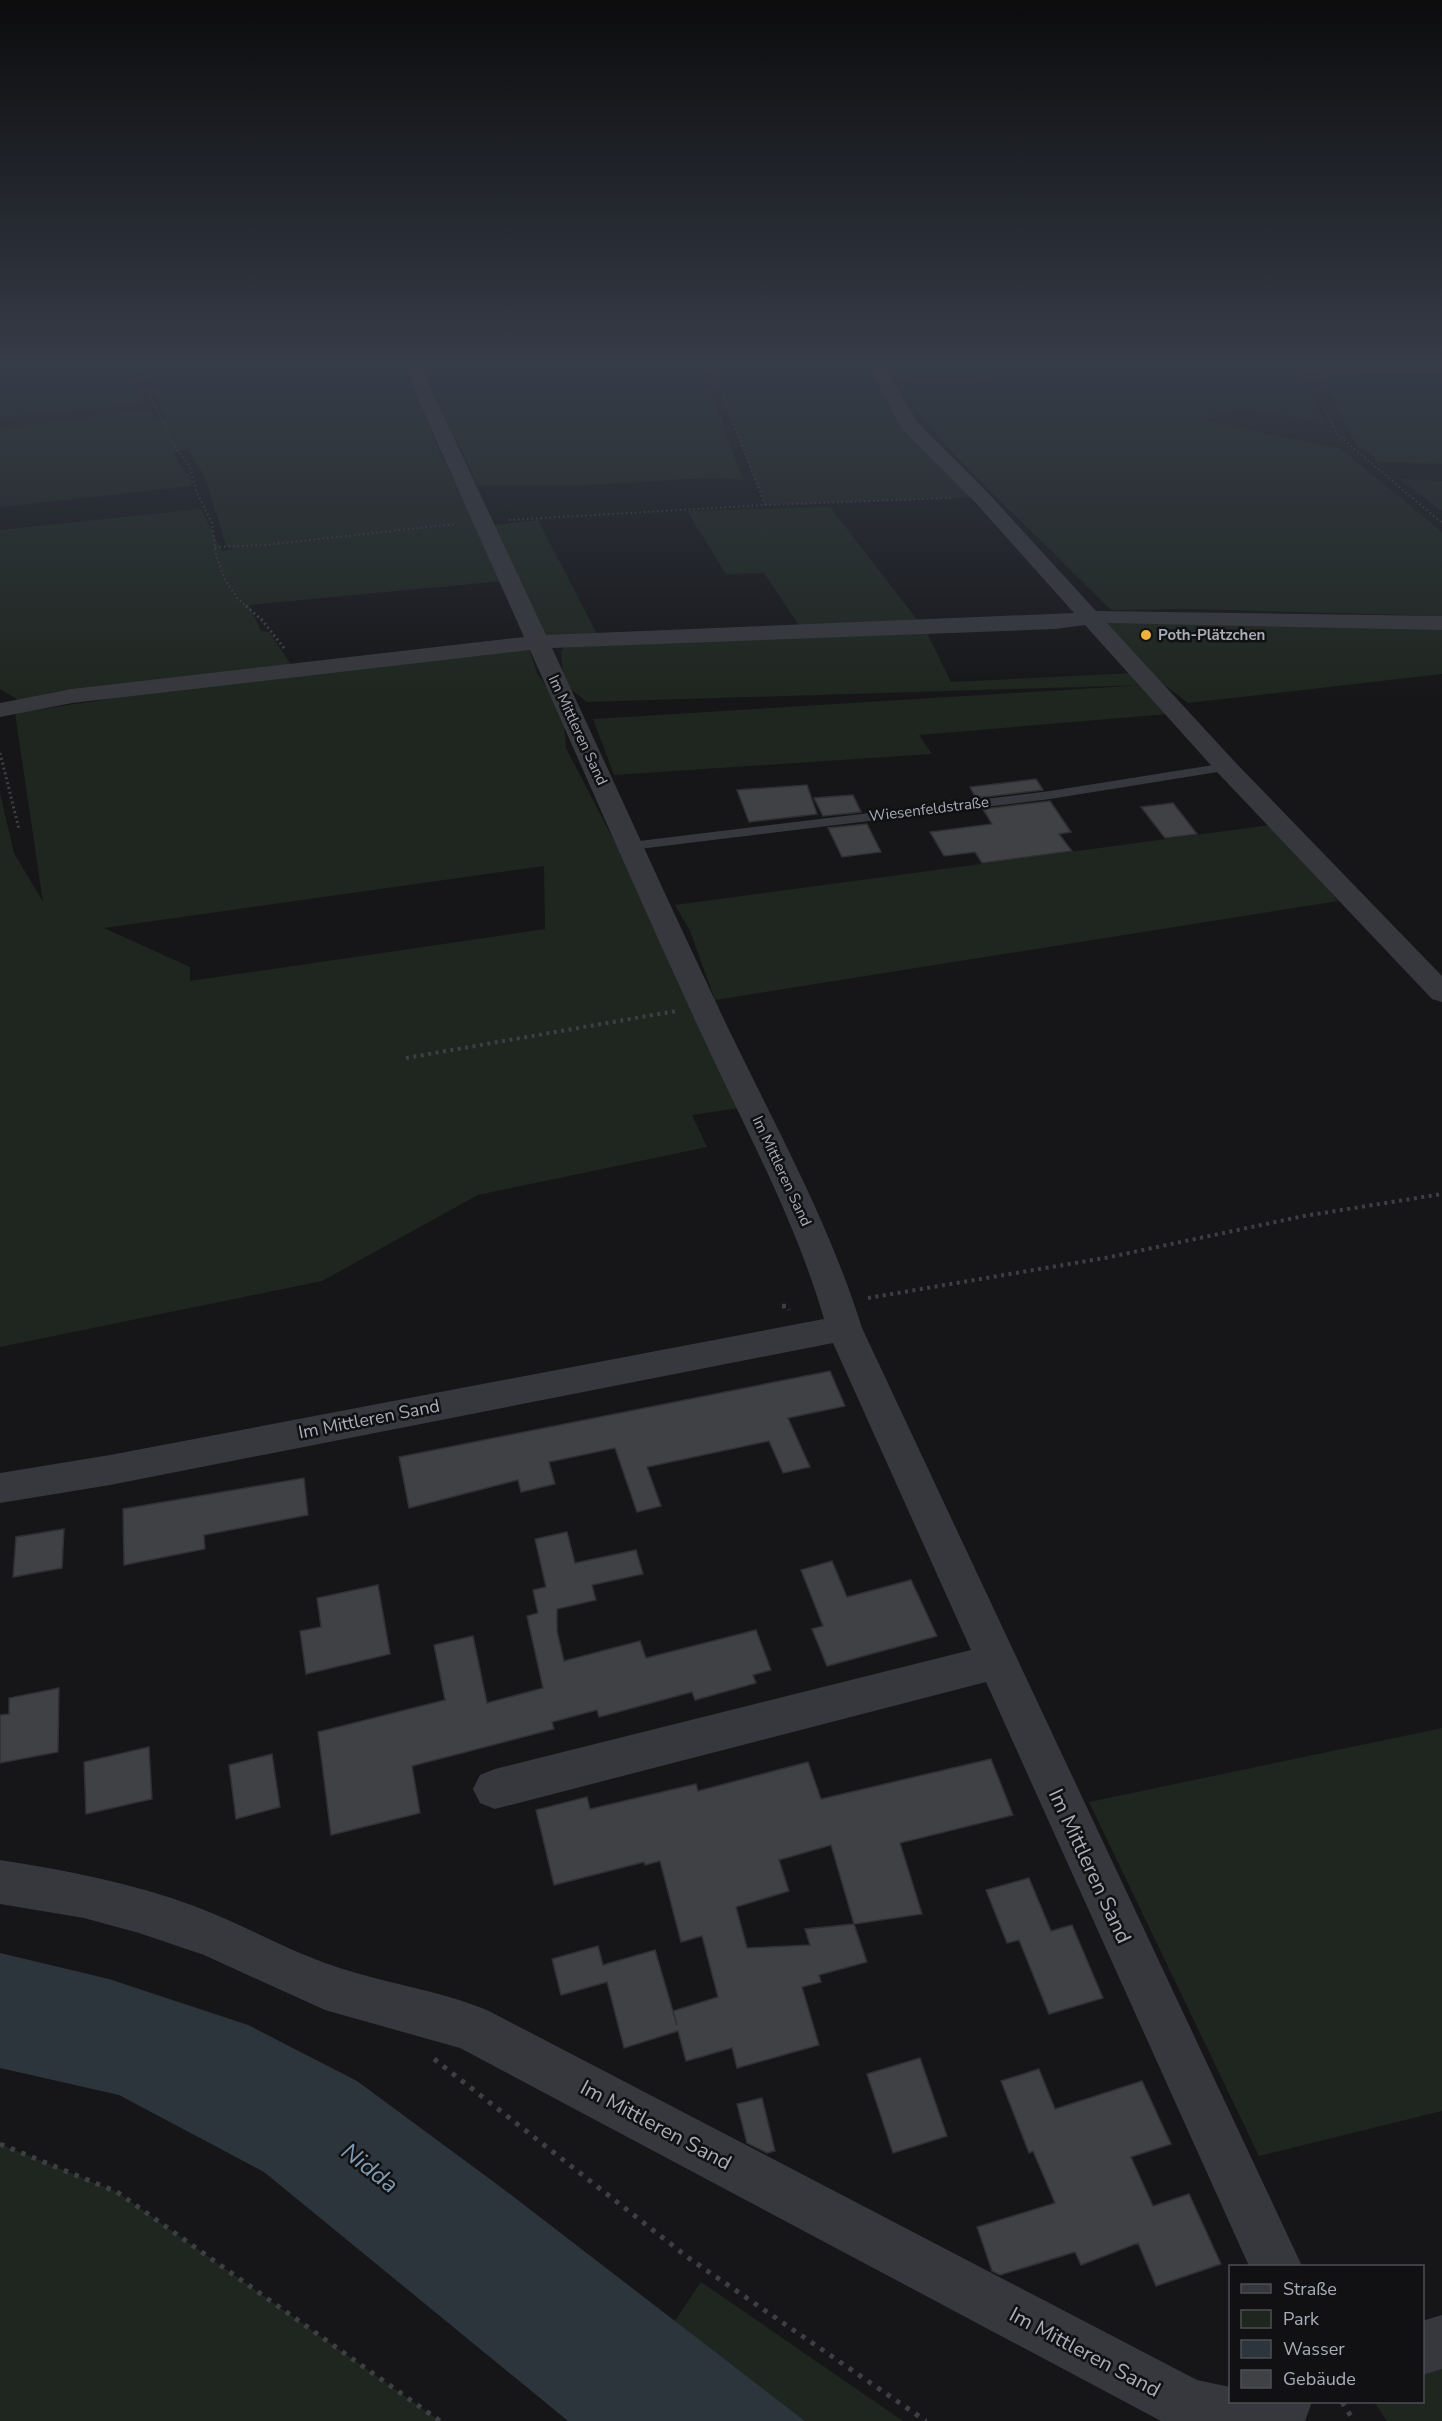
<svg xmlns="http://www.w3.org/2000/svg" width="1442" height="2421" viewBox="0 0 1442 2421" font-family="'Nunito Sans',sans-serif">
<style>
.green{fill:#1e261f;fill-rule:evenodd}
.water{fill:#2c353c}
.building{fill:#404145;stroke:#303034;stroke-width:1.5;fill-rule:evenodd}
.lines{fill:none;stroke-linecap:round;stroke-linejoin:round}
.path-far4{stroke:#3d3f44;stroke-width:2;stroke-dasharray:1.5 3;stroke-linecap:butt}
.path-far3{stroke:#3d3f44;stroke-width:3;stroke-dasharray:2 3;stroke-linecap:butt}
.path-far2{stroke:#3d3f44;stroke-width:4;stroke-dasharray:3 4.5;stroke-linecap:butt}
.path-far1{stroke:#3d3f44;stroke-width:4.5;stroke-dasharray:4 5;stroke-linecap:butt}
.path{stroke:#3d3f44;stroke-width:5;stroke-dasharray:4.5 7;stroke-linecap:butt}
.service{fill:#37383d;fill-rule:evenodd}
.minor{fill:#37383d;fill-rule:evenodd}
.poi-dot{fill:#f2b134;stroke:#111113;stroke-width:2}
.labels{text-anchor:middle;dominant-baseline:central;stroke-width:5;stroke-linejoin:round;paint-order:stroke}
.far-poi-label{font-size:15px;font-weight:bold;fill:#a8adb8;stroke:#111113;text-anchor:start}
.far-street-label{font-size:15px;fill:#a8adb8;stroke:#111113}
.street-label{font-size:18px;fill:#a8adb8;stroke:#111113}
.near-street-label{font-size:21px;fill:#a8adb8;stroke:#111113}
.near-water-label{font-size:24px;font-style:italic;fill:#7f9bb3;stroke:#111113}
</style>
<rect width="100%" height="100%" fill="#161618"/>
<path class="green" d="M0,361h401l40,94 62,126 -254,24 12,26 8,1 23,34 -274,34 -18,-11v-159l201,-21 21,42 12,-2 -8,-3 -20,-67 -18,-30 -15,4 12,20h4l3,13 -192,21v-79l148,-18 8,10 11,-2 -21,-44 -14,2 15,28 -147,14z
M421,361h277l1,8 8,11 36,100 -33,-2 -125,7h-108l-21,-48h-3z
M709,361h164l10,22 98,114 -216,8z
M883,361h411l31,62 -82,-14 -44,10 142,30 101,83v84l-254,-7 -77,1 -155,-153 -63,-73 89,1 18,-3 -28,-4 -84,-1z
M1319,373l123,6v85l-65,-2 -4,-7 -15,-8z
M1399,479l43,2v29h-2z
M830,507l89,115 -119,5 -36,-54 -38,1 -39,-63z
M538,520l59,114 -54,3 -55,-111z
M1102,623l340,2v49l-254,29 -49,-38z
M927,633l24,49 181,-9 13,11 23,30 -249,21 13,19 -318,21 -21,-56 552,-34 -558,17 -23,-18 -3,-33 6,-6 209,-10z
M529,649l8,24 26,39 3,36 86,166 88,194 -48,7 15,32 -229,48 -156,86 -322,66v-554l14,60 29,49 -28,-189 206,-31zM544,866l1,63 -355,52v-14l-86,-39z
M1270,825l27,26 41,50 -623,99 -25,-69 -15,-26z
M1442,1728v383l-183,45 -170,-354z
M0,2144l117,48 323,229h-440z
M701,2282l202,139h-98l-131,-99z
M1442,2368v53h-55l-13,-19h48l1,-28z"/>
<path class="water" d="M0,1953l109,26 139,46 109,56 145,107 303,233h-237l-304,-249 -145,-77 -119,-27z"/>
<path class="building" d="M1036,779l7,11 -67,8 -6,-11z
M807,785l10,29 -68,8 -12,-32z
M853,795l8,17 -38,4 -9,-18z
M1050,801l21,31 -12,2 13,17 -90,12 -7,-11 -31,4 -14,-24 62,-8 -9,-15z
M1173,803l24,31 -32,4 -24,-31z
M867,824l14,28 -39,5 -14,-29z
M830,1371l15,35 -57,12 22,49 -27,6 -14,-32 -122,26 14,39 -24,6 -22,-64 -66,14 6,22 -34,8 -3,-12 -109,28 -10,-51z
M304,1478l4,37 -104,20 1,14 -81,16 -1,-56z
M64,1529l-2,39 -49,9 3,-40z
M567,1532l8,31 61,-13 7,24 -51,11 4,15 -39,9v22l7,30 76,-20 6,17 110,-28 15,40 -18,5 3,8 -61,17 -3,-8 -93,25 -2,-7 -45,12 2,7 -142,37 8,47 -89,22 -13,-103 127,-32 -11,-55 39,-9 14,67 56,-15 -16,-72 11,-3 -5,-23 13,-3 -11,-48z
M832,1561l15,36 64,-17 26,56 -110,30 -15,-37 11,-3 -22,-56z
M378,1585l12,69 -84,20 -6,-43 21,-4 -4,-29z
M59,1688l-1,64 -58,11v-48l9,-1v-16z
M149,1747l3,52 -66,15 -2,-52z
M272,1754l8,53 -44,12 -7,-54z
M991,1759l22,56 -113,28 22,71 -68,10 13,38 -48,13 2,7 -19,5 17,58 -82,23 -5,-20 -46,13 -8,-30 -54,17 -17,-66 -46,13 -9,-36 46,-13 5,19 52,-15 22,75 -4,-14 45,-14 -16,-61 -21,6 -21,-81 -15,4 -1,-3 -90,23 -18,-75 51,-13 3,12 106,-25 2,7 110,-29 13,37zM831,1845l23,79 -49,5 5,16 -63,3 -11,-41 53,-16 -10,-31z
M1029,1878l22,53 21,-6 31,73 -54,16 -30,-74 -12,3 -21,-53z
M920,2058l27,78 -54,17 -26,-79z
M1039,2069l16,40 87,-28 29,63 -40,13 22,49 36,-12 32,70 -65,22 -18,-43 -57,22 -6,-13 -75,23 -8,-4 -15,-44 78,-24 -22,-52 -4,2 -28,-72z
M762,2098l13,53 -8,2 -20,-10 -10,-39z"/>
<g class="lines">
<path class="path-far4" d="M133,361l41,85 15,19 8,28 15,30 4,32 9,24 12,19 10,9
M709,361l56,144
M1302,361l35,73 105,89
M910,381h71l10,-5 -5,-15
M509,520l256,-15 186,-7
M215,547l49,-2 192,-21"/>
<path class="path-far3" d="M246,606l16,14 22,28
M0,753l19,76"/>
<path class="path-far2" d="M406,1058l270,-47
M868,1298l237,-40 199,-42 138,-22
M782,1306l6,1"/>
<path class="path-far1" d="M782,1306h5l2,4"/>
<path class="path" d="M434,2059l256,200 236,162
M0,2144l117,48 323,229
M1342,2402l12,19"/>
<path class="service" d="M1226,763l6,4 -2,3 -180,29 -419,51 -7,-4 7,-4 419,-51z"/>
<path class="minor" d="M401,361h17l128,274 528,-22 -100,-112 -72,-72 -37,-68h16l36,61 71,71 108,118 346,5v14l-335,-7 128,139 207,214v26l-10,-3 -215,-227 -132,-147 -30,4 -503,19c59,127 117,256 177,382 48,99 100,193 133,298l440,938h-53l-263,-584 -491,127 -15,-6 -7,-14 7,-14 15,-6 476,-119 -138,-307 -723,142 -110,18v-30l110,-18 714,-136c-29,-100 -79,-190 -122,-284 -59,-127 -115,-257 -172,-385l-458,53 -72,14v-14l72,-14 452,-52z
M0,1860c66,10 132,23 194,46 46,17 88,42 134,58 53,19 109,25 161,47l708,369 33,7v15h82l-7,19h-144l-701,-373 -135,-38 -121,-55 -65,-22 -55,-15 -84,-14z
M1442,2315v54l-20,6v-54z"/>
</g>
<linearGradient id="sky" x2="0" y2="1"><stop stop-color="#0c0c0d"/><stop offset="0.52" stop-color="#363c48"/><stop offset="1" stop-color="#363c48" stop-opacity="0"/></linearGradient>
<rect width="1442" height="700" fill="url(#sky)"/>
<circle class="poi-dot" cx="1146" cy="635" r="6"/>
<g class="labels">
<g class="far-poi-label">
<text x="1158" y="635">Poth-Plätzchen</text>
</g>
<g class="far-street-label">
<text transform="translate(578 730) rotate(65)">Im Mittleren Sand</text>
<text transform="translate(929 809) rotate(-7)">Wiesenfeldstraße</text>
<text transform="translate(782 1171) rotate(65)">Im Mittleren Sand</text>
</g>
<g class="street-label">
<text transform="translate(369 1419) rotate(-11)">Im Mittleren Sand</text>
</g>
<g class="near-street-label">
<text transform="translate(1090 1866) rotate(65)">Im Mittleren Sand</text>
<text transform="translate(656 2125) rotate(28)">Im Mittleren Sand</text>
<text transform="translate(1085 2352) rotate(28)">Im Mittleren Sand</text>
</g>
<g class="near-water-label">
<text transform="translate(370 2168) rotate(38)">Nidda</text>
</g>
</g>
<rect x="1229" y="2265" width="195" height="138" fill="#111113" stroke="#4d4f55" stroke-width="1.5"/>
<rect x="1241" y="2284" width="30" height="9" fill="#37383d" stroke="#4d4f55" stroke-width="1.5"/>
<text x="1283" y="2295" font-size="18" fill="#a8adb8">Straße</text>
<rect x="1241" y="2310" width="30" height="18" fill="#1e261f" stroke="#4d4f55" stroke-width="1.5"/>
<text x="1283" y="2325" font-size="18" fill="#a8adb8">Park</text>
<rect x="1241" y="2340" width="30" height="18" fill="#2c353c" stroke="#4d4f55" stroke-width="1.5"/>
<text x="1283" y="2355" font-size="18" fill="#a8adb8">Wasser</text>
<rect x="1241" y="2370" width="30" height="18" fill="#404145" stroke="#4d4f55" stroke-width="1.5"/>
<text x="1283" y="2385" font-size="18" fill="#a8adb8">Gebäude</text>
</svg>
